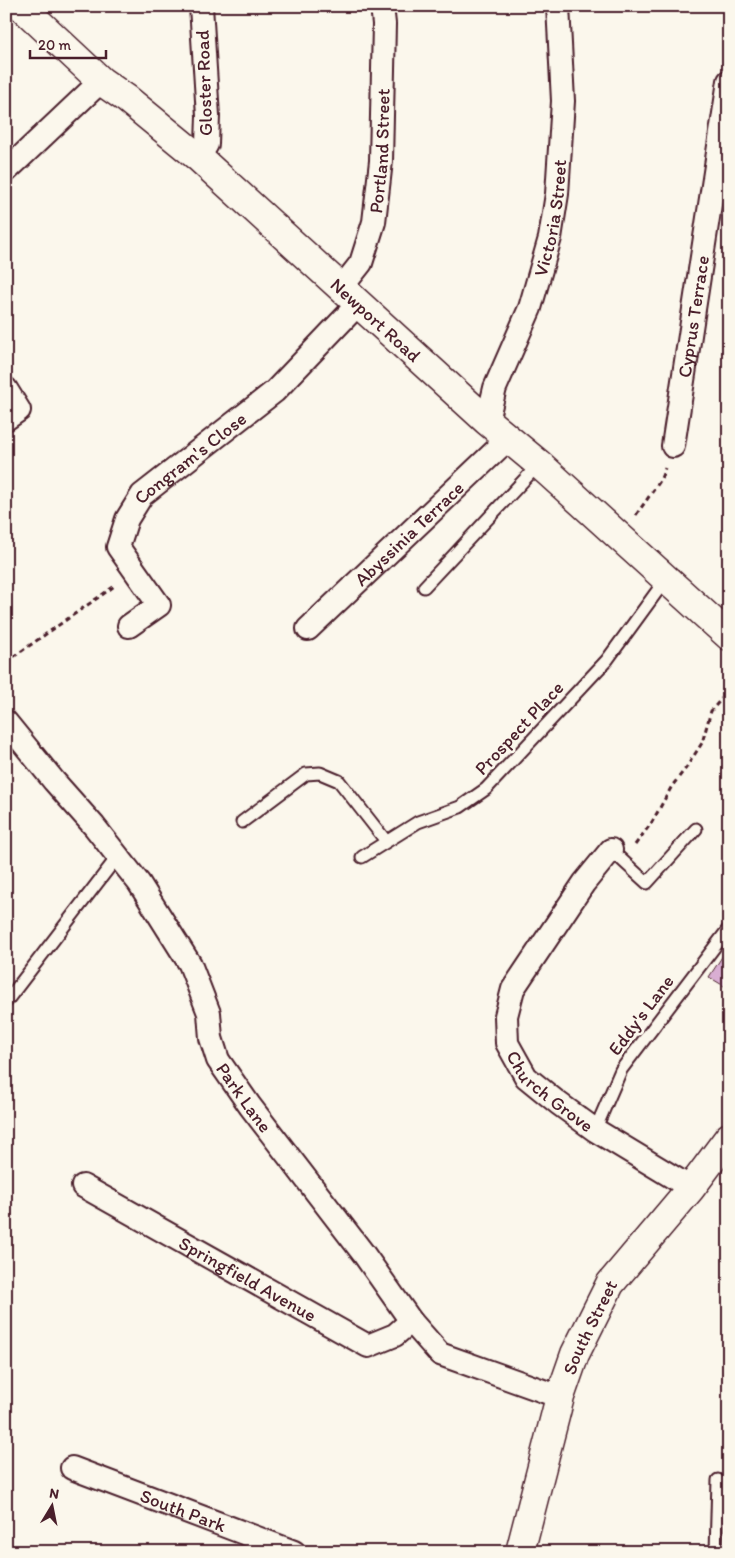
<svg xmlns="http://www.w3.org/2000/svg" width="735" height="1558" viewBox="0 0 735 1558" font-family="Itim,sans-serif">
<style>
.building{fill:#d9aed3;stroke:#4a1f2b}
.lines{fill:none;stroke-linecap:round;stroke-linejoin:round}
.service-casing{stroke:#4a1f2b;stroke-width:15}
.minor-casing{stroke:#4a1f2b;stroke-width:26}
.tertiary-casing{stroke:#4a1f2b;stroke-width:31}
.secondary-casing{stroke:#4a1f2b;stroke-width:31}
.path{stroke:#4a1f2b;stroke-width:3;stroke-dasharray:5 4;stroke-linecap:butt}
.service{stroke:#fbf7ec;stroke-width:11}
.minor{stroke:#fbf7ec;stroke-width:22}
.tertiary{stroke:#fbf7ec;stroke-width:28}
.secondary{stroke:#fbf7ec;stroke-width:28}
.labels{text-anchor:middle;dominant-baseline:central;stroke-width:5;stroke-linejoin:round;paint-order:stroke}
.street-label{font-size:19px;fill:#4a1f2b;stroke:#fbf7ec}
</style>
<rect width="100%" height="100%" fill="#fbf7ec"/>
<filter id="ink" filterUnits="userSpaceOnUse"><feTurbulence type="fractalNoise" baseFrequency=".02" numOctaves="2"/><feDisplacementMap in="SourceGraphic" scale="10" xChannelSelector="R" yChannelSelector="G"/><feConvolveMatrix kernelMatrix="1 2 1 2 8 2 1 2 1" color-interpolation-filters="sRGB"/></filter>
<g filter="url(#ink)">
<path class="building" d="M729,946v43l-20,-12z"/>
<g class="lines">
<defs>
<path id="service" d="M424,587l115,-123
M242,822l64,-48 14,-1 19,8 47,60
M611,850l36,33 49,-54
M362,857l56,-35 42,-15 26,-18 121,-129 59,-81
M6,1002l112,-146
M595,1130l26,-60 108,-142
M716,1552l2,-72"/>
<g id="minor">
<path d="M199,158l8,-14 1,-28 -7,-110"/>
<path d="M6,171l95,-90"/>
<path id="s1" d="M342,287l19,-24 13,-41 7,-61 3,-137 -2,-18"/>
<path d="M6,389l13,21 -13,9"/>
<path id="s2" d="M487,421l8,-33 35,-80 20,-70 7,-44 6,-93 -5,-95"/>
<path id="s3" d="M673,446l56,-365"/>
<path id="s4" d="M129,626l30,-21 -41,-58 9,-28 15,-24 133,-104 83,-87"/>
<path id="s5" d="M308,629l200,-190"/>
<path id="s6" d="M6,722l48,59 40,45 45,57 51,81 19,49 2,25 7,22 32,46 113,147 48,68 29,33 120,43"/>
<path id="s7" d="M611,850l-27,33 -71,106 -7,27 1,27 19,34 32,26 37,27 96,58"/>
<path id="s8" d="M83,1186l285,160 27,-11 16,-14"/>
<path id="s9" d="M72,1468l222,84"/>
</g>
<g id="tertiary">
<path id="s10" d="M21,6l80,75 26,18 72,59 288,263 52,43 190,172"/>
</g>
<g id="secondary">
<path id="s11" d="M520,1552l40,-155 15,-43 35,-70 81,-96 38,-51"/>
</g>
</defs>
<use href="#service" class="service-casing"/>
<use href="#minor" class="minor-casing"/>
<use href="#tertiary" class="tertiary-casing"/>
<use href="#secondary" class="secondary-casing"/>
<path class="path" d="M636,515l24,-34 5,-13
M6,662l110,-77
M635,845l17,-23 20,-36 14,-18 16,-25 9,-32 18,-21"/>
<use href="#service" class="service"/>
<use href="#minor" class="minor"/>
<use href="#tertiary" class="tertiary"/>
<use href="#secondary" class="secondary"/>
</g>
</g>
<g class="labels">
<g class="street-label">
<text transform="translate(204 83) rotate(-92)">Gloster Road</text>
<text stroke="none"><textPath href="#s1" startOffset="145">Portland Street</textPath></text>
<text stroke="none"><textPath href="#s2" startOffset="214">Victoria Street</textPath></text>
<text stroke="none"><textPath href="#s3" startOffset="131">Cyprus Terrace</textPath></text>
<text stroke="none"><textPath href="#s10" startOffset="474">Newport Road</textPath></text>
<text stroke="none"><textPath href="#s4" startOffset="226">Congram's Close</textPath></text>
<text stroke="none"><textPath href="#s5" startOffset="139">Abyssinia Terrace</textPath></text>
<text transform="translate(519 728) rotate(-47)">Prospect Place</text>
<text transform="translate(641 1015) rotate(-53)">Eddy's Lane</text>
<text stroke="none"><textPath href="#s7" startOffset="291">Church Grove</textPath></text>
<text stroke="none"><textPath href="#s6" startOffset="451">Park Lane</textPath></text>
<text stroke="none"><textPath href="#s8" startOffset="189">Springfield Avenue</textPath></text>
<text stroke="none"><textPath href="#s11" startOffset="236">South Street</textPath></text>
<text stroke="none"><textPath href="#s9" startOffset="119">South Park</textPath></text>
</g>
</g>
<rect width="735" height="1558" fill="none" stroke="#fbf7ec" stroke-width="25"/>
<rect x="12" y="12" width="710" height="1533" fill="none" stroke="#4a1f2b" stroke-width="2" filter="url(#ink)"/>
<g transform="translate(52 1506) rotate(10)" stroke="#fbf7ec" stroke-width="4" paint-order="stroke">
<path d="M0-4L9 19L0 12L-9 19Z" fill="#4a1f2b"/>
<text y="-8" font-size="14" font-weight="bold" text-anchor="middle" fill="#4a1f2b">N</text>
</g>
<path d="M30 50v8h76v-8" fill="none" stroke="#4a1f2b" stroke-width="2.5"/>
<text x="38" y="50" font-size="15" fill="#4a1f2b" stroke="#fbf7ec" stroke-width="4" paint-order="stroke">20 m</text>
</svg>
